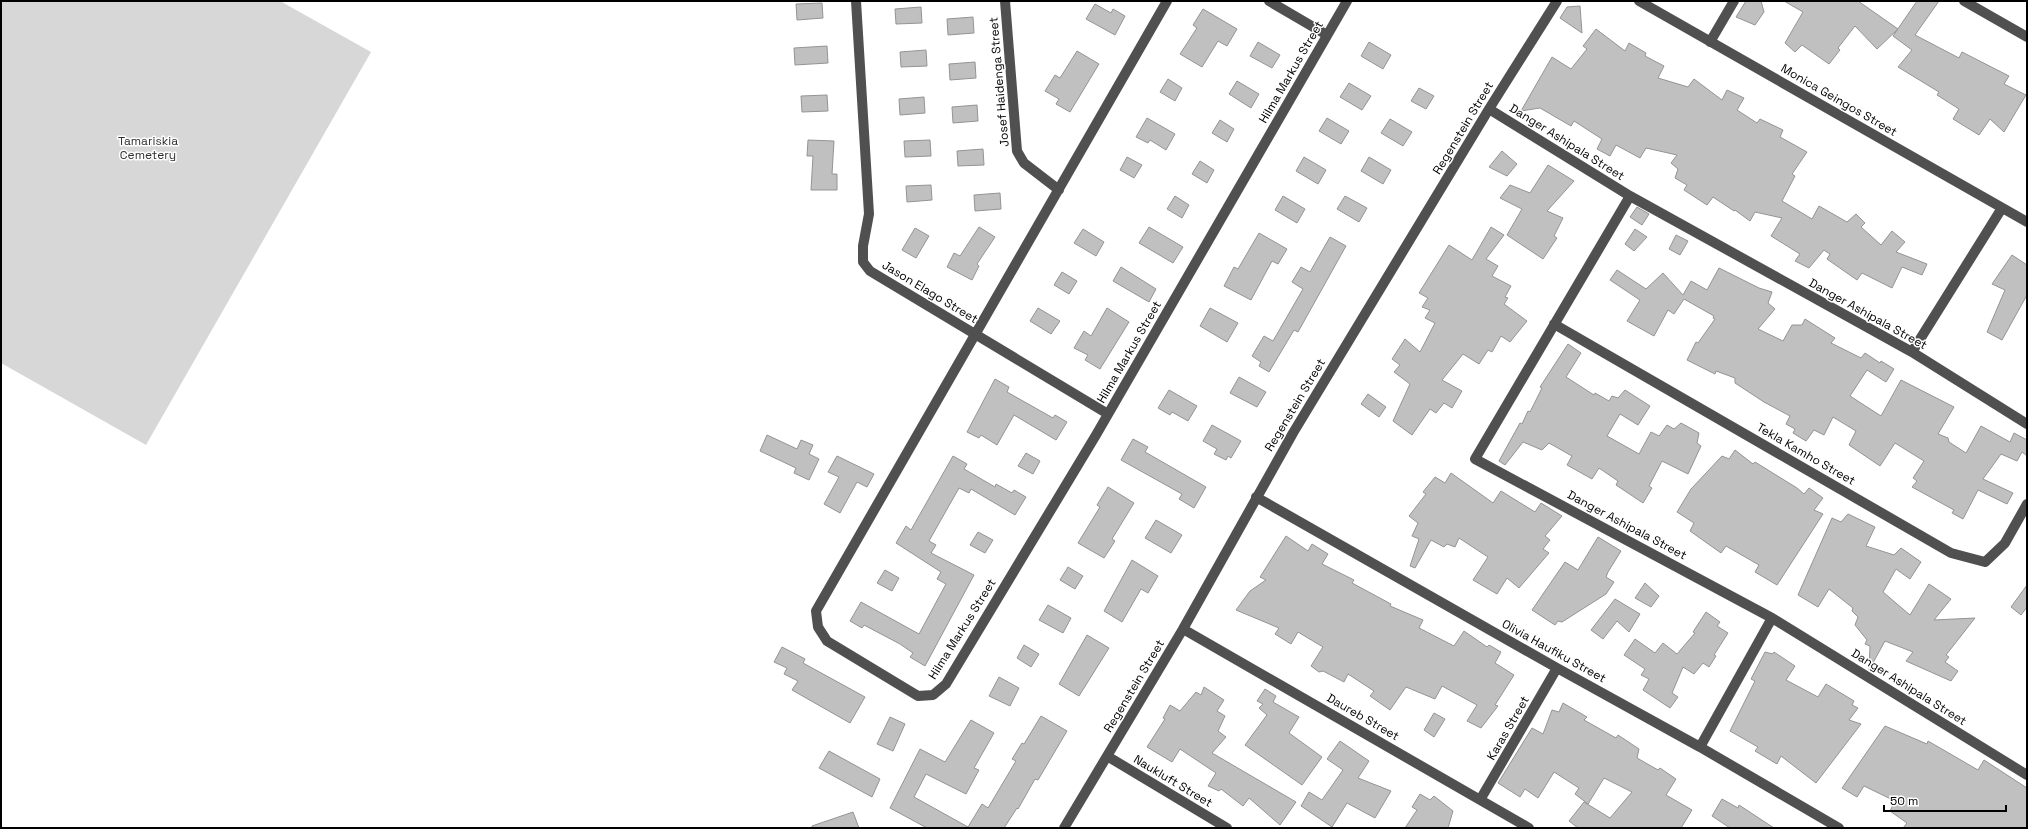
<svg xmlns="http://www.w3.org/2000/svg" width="2028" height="829" viewBox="0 0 2028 829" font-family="'Space Grotesk',sans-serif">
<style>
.green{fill:#d7d7d7}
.building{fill:#c0c0c0;stroke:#949494}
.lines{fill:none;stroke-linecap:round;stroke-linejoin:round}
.minor{stroke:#505050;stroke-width:10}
.labels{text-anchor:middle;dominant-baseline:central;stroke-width:3;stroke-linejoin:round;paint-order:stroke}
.street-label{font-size:12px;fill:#000;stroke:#fff}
.park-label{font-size:12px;fill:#2e2e2e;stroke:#fff}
</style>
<rect width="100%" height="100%" fill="#fff"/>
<path class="green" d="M1,1h279l91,51 -225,393 -145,-82z"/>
<path class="building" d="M1746,1h15l3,11 -9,13 -19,-8z
M1784,1h74l40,28 -21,20 -22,-23 -17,22 2,2 -11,14 -27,-19 -7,7 -10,-9 18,-31z
M1917,1h22l-24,34 44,23 3,-6 47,24 -5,8 22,11 -22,37 -14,-13 -11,16 -26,-16 6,-10 -22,-14 2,-3 -41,-25 14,-17 -19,-14z
M822,3l1,15 -26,2 -1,-16z
M1095,4l16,9 2,-4 12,7 -10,19 -29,-16z
M1580,6l2,27 -22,-15 7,-11z
M921,7l1,16 -26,1 -1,-15z
M1203,9l34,20 -10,17 -9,-5 -16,26 -22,-13 17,-26 -4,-3z
M973,17l1,16 -26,2 -1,-16z
M1596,29l29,22 4,-8 17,10 -1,3 19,10 -6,12 30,9 6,-8 28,21 5,-10 17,8 -7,12 20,13 3,-4 23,11 -3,7 27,15 -15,22 3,2 -13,25 30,18 7,-13 28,16 9,-8 9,9 -4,4 20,18 11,-14 13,11 -9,10 31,12 -5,11 -20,-8 -10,21 -30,-15 -5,7 -30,-21 3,-5 -6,-4 -15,18 -14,-7 5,-7 -29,-18 11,-18 -27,-6 -5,9 -15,-11 -1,1 -21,-14 -6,8 -23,-15 3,-5 -12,-7 3,-9 -7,-6 6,-8 -31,-7 -6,10 -24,-13 -6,11 -13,-7 5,-10 -28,-18 -3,5 -31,-18 -19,3 31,-54 19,12 16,-20 -4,-3z
M1258,42l22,13 -8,13 -22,-12z
M1369,42l22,13 -8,14 -22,-13z
M827,46l1,17 -33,2 -1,-17z
M926,50l1,16 -26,1 -1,-15z
M1077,51l22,13 -29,48 -14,-8 3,-5 -14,-8 10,-16 5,3z
M975,62l1,16 -26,2 -1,-16z
M1168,79l14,9 -7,13 -15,-9z
M1237,81l22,13 -8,14 -22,-14z
M1349,83l22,13 -9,14 -22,-13z
M1419,88l15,8 -8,13 -15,-8z
M827,95l1,16 -26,1 -1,-16z
M924,97l1,16 -25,2 -1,-16z
M977,105l1,16 -25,2 -1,-16z
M1147,118l28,16 -9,16 -16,-10 -2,3 -12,-6z
M1327,118l22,13 -8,13 -22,-13z
M1390,119l22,13 -9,14 -22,-13z
M1220,120l14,9 -7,13 -15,-9z
M808,140l26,1 -2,33h5v16h-26l2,-34h-6z
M930,140l1,16 -26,1 -1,-16z
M983,149l1,16 -26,1 -1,-15z
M1502,151l15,13 -10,12 -18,-9z
M1127,157l15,8 -8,13 -14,-8z
M1304,157l22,13 -8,14 -22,-13z
M1369,157l22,13 -8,14 -22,-13z
M1200,161l14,9 -7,13 -15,-9z
M1548,165l26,16 -27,30 16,7 -9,18 3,2 -14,21 -36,-24 15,-26 -22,-11 10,-13 20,8z
M931,185l1,15 -25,2 -1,-16z
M1000,193l1,16 -26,2 -1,-16z
M1175,196l14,9 -7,13 -15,-9z
M1283,196l22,13 -8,14 -22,-13z
M1345,196l22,12 -8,14 -22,-13z
M1637,207l12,7 -7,11 -12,-8z
M979,227l16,10 -18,27 2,2 -7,14 -25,-13 7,-14 6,3z
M1149,227l34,20 -10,16 -34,-20z
M1491,227l13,8 -18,24 12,7 -6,10 19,10 -6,11 3,1 -4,6 23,17 -17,21 -9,-6 -9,16 -4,-2 -9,14 -16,-10 -21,26 20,11 -10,17 -8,-5 -8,10 -6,-4 -18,26 -19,-14 17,-37 -16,-12 6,-7 -8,-6 13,-20 15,13 15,-29 -10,-5 5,-8 -8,-3 6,-9 -9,-5 30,-48 23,15z
M915,228l14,8 -13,22 -14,-8z
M1083,229l21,13 -8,14 -22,-13z
M1635,229l12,8 -13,14 -9,-7z
M1259,233l28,16 -9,15 -6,-3 -21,39 -27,-14 10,-19 4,2z
M1676,235l12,6 -8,14 -11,-6z
M1330,237l16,9 -48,86 -4,-2 -25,42 -10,-6 2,-4 -9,-6 12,-20 9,5 30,-52 -11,-7 9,-15 9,5z
M2012,255l15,10v30l-25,45 -15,-8 18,-42 -13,-6z
M1121,267l35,22 -7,13 -36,-21z
M1719,268l40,20 13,4 -4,11 7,6 -17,20 25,12 9,-16h10l3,-6 30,19 -4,5 30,15 4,-5 15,10 1,-2 13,8 -8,13 -19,-12 -17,26 31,20 20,-36 53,27 -16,27 10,4 1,4 17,11 15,-27 29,16 4,-9 13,7v16l-5,-4 -5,9 -16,-7 -18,25 30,14 -6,11 -29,-14 -15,29 -11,-6 2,-3 -42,-23 5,-6 -4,-3 11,-17 -29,-18 -15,23 -31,-21 7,-14 -23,-14 -9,18 -10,-5 -8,11 -13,-8 2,-4 -9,-5 4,-8 -26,-14 -29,-19v-5l-19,-7 -1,3 -28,-14 9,-18 2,1 17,-24 -2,-1 1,-2 -30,-17 -10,15 -6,-4 -14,26 -27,-15 13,-21 -30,-20 7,-10 29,19 17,-16 20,22 8,-14 16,9z
M1062,272l15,9 -8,13 -15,-9z
M1038,308l22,13 -9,13 -21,-13z
M1107,308l22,14 -29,47 -15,-9 3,-5 -14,-7 10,-17 7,5z
M1210,308l28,15 -11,19 -27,-16z
M1568,344l13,9 -15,24 28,18 1,-2 14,8 3,-5 6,2 7,-8 25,16 -12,19 -18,-11 -13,22 32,18 12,-22 8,4 8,-11 7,4 7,-6 18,10 -2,10 4,3 -13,28 -26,-13 -13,25 3,2 -9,15 -27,-18 2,-4 -19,-13 -7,11 -25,-14 5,-9 -23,-13 -7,7 -19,-8 -18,23 -6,-4 21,-38 2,1 6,-13 2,1 12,-24 -2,-1z
M1239,377l27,15 -9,15 -27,-14z
M995,379l14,8 -2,5 46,26 2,-3 12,7 -11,18 -42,-25 -17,30 -16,-10 -2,3 -12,-6z
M1169,390l28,16 -9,15 -16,-9 -2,3 -12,-7z
M1368,394l18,13 -7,10 -18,-13z
M1212,425l29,16 -10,17 -3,-2 -2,4 -12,-6 3,-5 -14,-8z
M767,435l30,14 4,-9 12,5 -4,9 10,5 -10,21 -15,-7 2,-5 -36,-17z
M1133,439l15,8 -3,5 61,35 -12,21 -15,-9 3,-5 -61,-34z
M1735,450l18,14 2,-2 42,26 7,6 5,-6 14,10 -9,12 9,4 -46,71 -22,-13 4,-7 -33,-19 -5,7 -31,-22 4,-8 -17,-11 14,-23 31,-33 7,3z
M1026,453l14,8 -7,13 -15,-8z
M837,456l37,18 -7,13 -10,-5 -17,31 -16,-9 15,-27 -11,-5z
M953,456l14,8 -3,5 31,18 1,-3 16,9 2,-3 12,7 -11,18 -44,-26 -2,4 -10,-5 -30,53 7,4 -5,8 43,22 -49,91 -15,-9 3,-4 -13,-9 -36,-19 -2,3 -12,-7 11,-19 58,32 27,-50 -9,-5 4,-7 -45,-29 10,-17 5,4z
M1451,473l42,30 8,-12 34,21 6,-9 21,13 -17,20 5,4 -7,9 6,4 -30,35 -12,-10 -10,16 -24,-14 15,-23 -29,-19 -4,9 -8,-3 -3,3 -13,-7 -16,28 -5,-2 9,-27 -7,-3 6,-13 -9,-7 17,-22 -3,-2 12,-15 10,6z
M1108,487l26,16 -22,36 3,2 -11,17 -26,-15 22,-36 -3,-2z
M1848,514l27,13 -9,19 28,9 7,-7 20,14 -11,17 -14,-10 -13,23 27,23 19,-31 22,15 -17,21 41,-2 -29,37 3,2 -4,5 13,9 -7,10 -45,-20 7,-9 -28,-11 -16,29 1,-24 -5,-2 2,-4 -12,-15 3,-8 -6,-6 1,-3 -24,-19 -11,18 -20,-12 34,-77 9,4z
M1156,520l26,15 -11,18 -26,-15z
M978,532l15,8 -8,13 -15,-8z
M1286,536l22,15 4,-7 16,10 -6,10 32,16 -2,3 39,21 -1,2 33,14 -4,8 35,18 10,-15 23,16 2,-2 12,7 -6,11 19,12 -19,30 3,1 -17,22 -14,-7 10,-16 -35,-19 -7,13 -29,-12 -16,23 -20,-14 4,-5 -26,-17 -4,8 -21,-11 -4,1 -8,-6 12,-19 -25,-15 -7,12 -16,-10 4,-6 -43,-18 14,-19 16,-11 -6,-3z
M1598,537l23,14 -13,21 -2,5 8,5 -8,12 -44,28 -4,-1 -3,4 -23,-15 33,-48 13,8z
M1132,560l26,16 -10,17 -7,-4 -19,33 -18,-11z
M1068,567l15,9 -8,13 -15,-9z
M885,570l14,8 -7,13 -15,-8z
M1645,583l14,13 -8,11 -16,-9z
M2027,585v22l-6,8 -10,-8z
M1615,599l25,15 -11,18 -12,-11 -14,18 -12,-9z
M1048,605l23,13 -8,15 -24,-13z
M1706,612l14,10 -3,4 11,7 -14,22 2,1 -7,11 -6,-4 -9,11 -11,-7 -11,26 6,4 -8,11 -27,-18 6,-11 -8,-4 4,-6 -21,-14 11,-16 20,14 8,-10 14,11 18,-21 -2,-1z
M1087,635l22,13 -30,48 -20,-12z
M1024,645l15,9 -8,13 -14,-9z
M782,647l23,12 -2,4 62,34 -15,26 -58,-33 6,-9 -14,-7 3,-6 -13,-6z
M1765,652l8,2 1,-2 21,14 -9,14 32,17 8,-13 28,17 -2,4 6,3 -9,12 12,4 -45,59 -35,-27 -4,8 -22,-13 3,-4 -28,-16 25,-50 -4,-2z
M999,677l20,11 -9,18 -21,-10z
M1204,687l20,13 -7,11 8,5 -7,15 8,6 -14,16 84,49 -16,23 -31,-27 -6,8 -22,-17 -2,2 -11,-5 8,-13 -36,-24 -8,13 -25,-15 18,-28 -2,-1 7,-13 10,6 16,-19 5,3z
M1265,689l11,7 -3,6 26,15 -10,16 33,24 -20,28 -57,-40 22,-30 -8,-7 4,-4 -6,-3z
M1563,703l24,14 -3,3 32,18 2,-3 21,14 -2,9 21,12 2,-2 16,11 -10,16 26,15 -11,18h-103l-9,-7 15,-19 26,16 22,-26 -28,-14 -16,26 -13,-10 4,-6 -25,-16 -16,26 -13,-9 -5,8 -22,-14 34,-55 11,6 9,-24 7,2z
M1434,713l11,6 -11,18 -10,-7z
M1041,716l26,15 -29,49 -3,-1 -17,30 -1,-1 -13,20h-77l-37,-20 30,-59 25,13 26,-42 23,13 -20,35 5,2 -13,24 -40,-20 -12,23 54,30 14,-23 6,4 28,-47 -4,-2 10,-16 2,1z
M890,717l15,7 -12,27 -16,-7z
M1885,726l42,18 1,-3 50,29 6,-10 43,28v40h-124l4,-5 -17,-12 5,-10 -31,-15 -7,11 -15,-9z
M1340,741l29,20 -11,17 33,13 -16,27 -28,-15 -15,24 -31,-21 8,-14 13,8 21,-30 -16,-11z
M829,751l51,28 -8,18 -53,-29z
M1420,794l10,6 4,-4 19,15 -5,17h-43l12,-18 -5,-3z
M1722,799l16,9 1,-3 35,23h-44l-18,-12z
M853,812l6,16h-47v-2z"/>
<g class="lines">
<path class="minor" d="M856,1l13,213 -6,32v16l7,9 238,143
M1005,1l12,150 7,12 35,27
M1167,1l-351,610 2,16 9,14 91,55 15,-1 13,-11 150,-249 251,-434
M1269,1l58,34
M1639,1l388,221
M1964,1l63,36
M1710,42l24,-41
M1489,109l141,87 282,156 115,72
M1630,196l-155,263 297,159 255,157
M1554,324l397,229 34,9 20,-19 22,-39
M1912,352l90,-144
M1256,497l301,171 143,79 139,81
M1183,629l346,199
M1700,747l72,-129
M1107,756l120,72
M1480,800l77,-132
M1064,828l119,-199 110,-196 196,-324 68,-108"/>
</g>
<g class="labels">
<g class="street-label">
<text transform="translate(1291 72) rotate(-60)">Hilma Markus Street</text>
<text transform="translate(999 82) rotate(-95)">Josef Haidenga Street</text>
<text transform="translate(1839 100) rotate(30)">Monica Geingos Street</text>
<text transform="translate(1463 128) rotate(-59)">Regenstein Street</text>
<text transform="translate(1567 142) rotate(32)">Danger Ashipala Street</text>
<text transform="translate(930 292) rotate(31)">Jason Elago Street</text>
<text transform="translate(1868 314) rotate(29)">Danger Ashipala Street</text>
<text transform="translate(1129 352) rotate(-60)">Hilma Markus Street</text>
<text transform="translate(1295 405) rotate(-59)">Regenstein Street</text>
<text transform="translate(1806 454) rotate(30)">Tekla Kamho Street</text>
<text transform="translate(1627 525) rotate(28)">Danger Ashipala Street</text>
<text transform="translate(962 629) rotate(-58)">Hilma Markus Street</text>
<text transform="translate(1554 651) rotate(29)">Olivia Haufiku Street</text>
<text transform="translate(1134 686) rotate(-59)">Regenstein Street</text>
<text transform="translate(1909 687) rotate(32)">Danger Ashipala Street</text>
<text transform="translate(1363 717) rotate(30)">Daureb Street</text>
<text transform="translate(1508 728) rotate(-60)">Karas Street</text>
<text transform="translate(1173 781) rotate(31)">Naukluft Street</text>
</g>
<g class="park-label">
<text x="148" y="141">Tamariskia<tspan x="148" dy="14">Cemetery</tspan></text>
</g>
</g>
<rect width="2028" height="829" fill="none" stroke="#000000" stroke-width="4"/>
<path d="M1884 805v6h122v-6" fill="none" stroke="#000000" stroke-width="2"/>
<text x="1890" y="805" font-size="12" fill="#000000" stroke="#ffffff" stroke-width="3" paint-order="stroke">50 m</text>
</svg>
